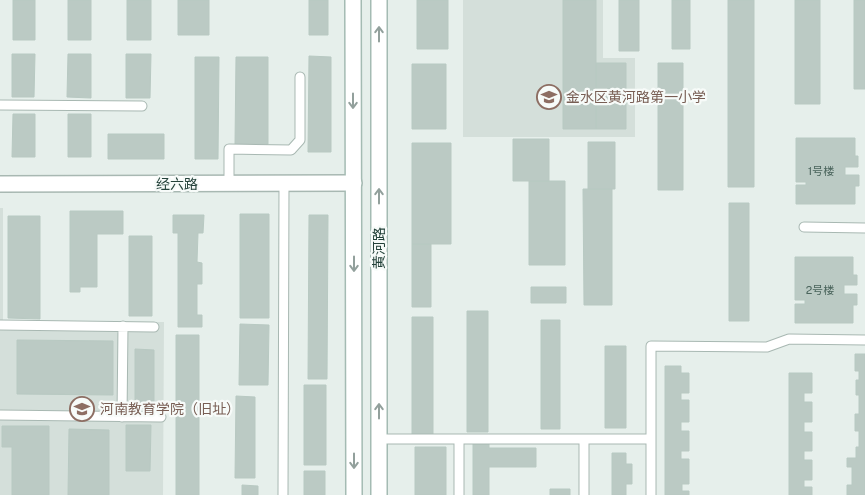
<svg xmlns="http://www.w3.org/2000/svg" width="865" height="495" viewBox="0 0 865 495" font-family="'Public Sans','Noto Sans SC',sans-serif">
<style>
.built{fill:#d4dfda}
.building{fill:#bbcac4;stroke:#b8c9c2}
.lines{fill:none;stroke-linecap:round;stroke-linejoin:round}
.lane-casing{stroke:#a8b8b2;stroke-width:11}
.street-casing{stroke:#a8b8b2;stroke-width:18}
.secondary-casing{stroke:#a4bbb3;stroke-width:18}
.lane{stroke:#fff;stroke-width:9}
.street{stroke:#fff;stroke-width:15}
.secondary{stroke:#fff;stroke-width:15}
.oneway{stroke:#92a09c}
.labels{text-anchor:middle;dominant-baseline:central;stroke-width:4.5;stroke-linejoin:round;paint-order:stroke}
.number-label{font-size:11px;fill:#4a645c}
.education-label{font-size:14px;fill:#785e54;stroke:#f7fbf9;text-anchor:start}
.street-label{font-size:14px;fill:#24423a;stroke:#f7fbf9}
</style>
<rect width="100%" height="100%" fill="#e6efeb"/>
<path class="built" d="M463,0h140v58h32v79h-172z
M0,208h3v114h161l-1,173h-163z"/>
<path class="building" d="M13,0h22v40h-22z
M68,0h23v40h-23z
M127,0h24v40h-24z
M178,0h31v35h-31z
M309,0h19v35h-19z
M417,0h31v49h-31z
M563,0h33v129h-33z
M619,0h20v51h-20z
M672,0h18v49h-18z
M728,0h26v187h-26z
M795,0h25v104h-25z
M854,0h11v89h-11z
M12,54h23l-1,43h-22z
M68,54h23v44l-24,-1z
M126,54h25l-1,44h-24z
M309,56l22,1v95h-23z
M195,57h24l-1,102h-23z
M236,57h32v87h-33z
M596,63h30v66h-30z
M658,63h25v127h-25z
M412,64h34v65h-34z
M13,114h22v43h-23z
M68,114h23v43h-23z
M108,134h56v25h-56z
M796,138h59v18h3v11h-13v8h14v11h-4v18h-59v-19h10v-3h-10z
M513,139h36v42h-36z
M588,142h27v47h-27z
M412,143h39v101h-39z
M529,181h36v84h-36z
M583,189h29v116h-28z
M729,203h20v118h-20z
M70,211h53v23h-26v53h-17v5h-10z
M240,214h29v104h-29z
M173,215h31l-1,18h-5l-1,29 5,1v21h-5v31h5v12h-24v-94h-5z
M309,215h19l-1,164h-19z
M8,216h32v103l-32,-1z
M129,236h23v80h-23z
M412,244h19v63h-19z
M795,257h58v18h4v10h-13v9h13v11h-4v18h-58v-19h10v-4h-10z
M531,287h35v16h-35z
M467,311h21v121h-21z
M412,317h21v119h-21z
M541,320h19v109h-19z
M240,324l29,1 -1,60h-29z
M176,335h23v160h-23z
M17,340l96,1v54l-96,-1z
M605,346h21v82h-21z
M135,349l19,1v58h-19z
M855,354h10v141h-18v-10h5v-18h-5v-9h9v-11h3v-16h-4v-17h4v-19h-3v-15h3v-9h-4z
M665,366h16v7h8v20h-8v7h8v22h-8v9h8v20h-8v8h8v25h-7v7h7v4h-24z
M789,373h23v20h-8v9h8v20h-8v10h8v19h-8v9h8v20h-8v7h8v8h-23z
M304,385h22v80h-22z
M236,396l19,1v81h-20z
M126,425h25l-1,46h-24z
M2,426h47v69h-37v-48h-10z
M69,429l40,1v65h-41z
M473,444h16v4h47v19h-47v28h-16z
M415,447h31v48h-31z
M612,453h14v11h6v20h-6v11h-14z
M304,471h21v24h-21z
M242,485l16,1v9h-16z
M550,489h20v6h-20z"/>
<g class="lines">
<defs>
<path id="lane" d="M0,105l142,1
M229,184v-35l62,1 9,-10v-63
M804,227l61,1
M0,325l154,2
M0,415l161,2
M122,417l1,-91
M379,439h272
M459,439v56
M584,439v56
M283,495l1,-311
M651,495v-149l116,1 22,-8 76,1"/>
<path id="street" d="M0,184l354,-1"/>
<path id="secondary" d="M353,0l1,495
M379,0v495"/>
</defs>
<use href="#lane" class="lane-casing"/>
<use href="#street" class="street-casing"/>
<use href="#secondary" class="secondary-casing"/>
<use href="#lane" class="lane"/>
<use href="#street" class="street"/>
<use href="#secondary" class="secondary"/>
</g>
<defs><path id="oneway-shaft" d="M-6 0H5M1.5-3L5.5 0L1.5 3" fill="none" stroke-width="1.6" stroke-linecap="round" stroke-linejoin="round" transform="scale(1.25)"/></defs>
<g class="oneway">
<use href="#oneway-shaft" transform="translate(379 34) rotate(-90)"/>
<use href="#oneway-shaft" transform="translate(353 101) rotate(90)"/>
<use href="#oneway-shaft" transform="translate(379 196) rotate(-90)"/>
<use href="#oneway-shaft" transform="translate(354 264) rotate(90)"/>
<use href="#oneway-shaft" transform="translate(379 411) rotate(-90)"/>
<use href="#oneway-shaft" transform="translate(354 461) rotate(90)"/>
</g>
<defs>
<symbol id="school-ring" viewBox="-11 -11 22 22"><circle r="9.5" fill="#f7fbf9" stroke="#8d6e63" stroke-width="1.5"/><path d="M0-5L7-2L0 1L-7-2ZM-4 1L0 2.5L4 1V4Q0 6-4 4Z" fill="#8d6e63"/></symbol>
<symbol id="university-ring" viewBox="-11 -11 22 22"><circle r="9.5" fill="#f7fbf9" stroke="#8d6e63" stroke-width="1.5"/><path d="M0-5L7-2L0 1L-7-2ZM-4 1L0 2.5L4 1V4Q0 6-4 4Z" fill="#8d6e63"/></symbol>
</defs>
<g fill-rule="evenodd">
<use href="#school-ring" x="535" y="83" width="28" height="28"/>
<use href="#university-ring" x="68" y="395" width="28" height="28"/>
</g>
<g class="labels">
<g class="number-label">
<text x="821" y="171">1号楼</text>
<text x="820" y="290">2号楼</text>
</g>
<g class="education-label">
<text x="566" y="97">金水区黄河路第一小学</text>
<text x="100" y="409">河南教育学院（旧址）</text>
</g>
<g class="street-label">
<text x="177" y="184">经六路</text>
<text transform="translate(379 248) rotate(-90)">黄河路</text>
</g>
</g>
</svg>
